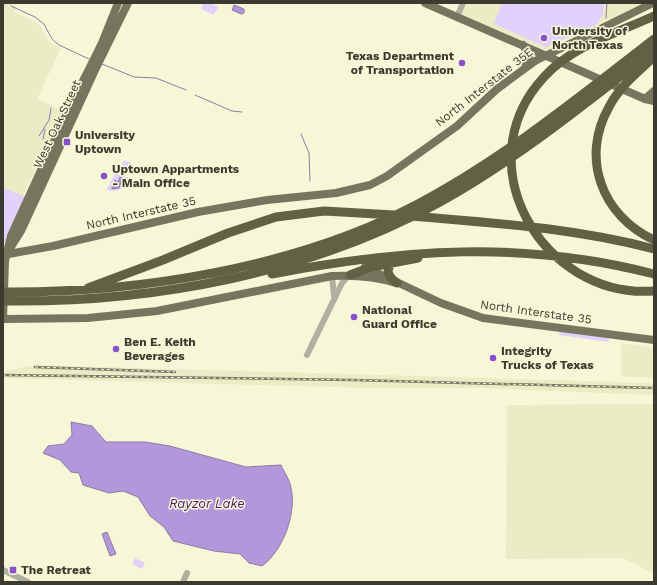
<svg xmlns="http://www.w3.org/2000/svg" width="657" height="585" viewBox="0 0 657 585" font-family="'Work Sans',sans-serif">
<style>
.built{fill:#ebebc5}
.green{fill:#e2d1fd}
.water{fill:#b297da;stroke:#8e7ba7}
.lines{fill:none;stroke-linecap:round;stroke-linejoin:round}
.stream{stroke:#8e7ba7;stroke-width:1}
.minor{stroke:#afafa2;stroke-width:6}
.major{stroke:#76765e;stroke-width:8}
.highway{stroke:#626146;stroke-width:9}
.rail-casing{stroke:#797967;stroke-width:2.5}
.rail{stroke:#f7f7d7;stroke-width:1;stroke-dasharray:3;stroke-linecap:butt}
.poi-dot{fill:#8951c9;stroke:#f7f7d7;stroke-width:1.5}
.labels{text-anchor:middle;dominant-baseline:central;stroke-width:3;stroke-linejoin:round;paint-order:stroke}
.poi-label{font-size:12px;font-weight:bold;fill:#3b3b2f;stroke:#f7f7d7;text-anchor:start}
.street-label{font-size:12px;fill:#3b3b2f;stroke:#f7f7d7}
.water-label{font-size:13px;font-style:italic;fill:#47216f;stroke:#f7f7d7}
</style>
<rect width="100%" height="100%" fill="#f7f7d7"/>
<path class="built" d="M3,3h15l-4,9 19,8 8,7 8,15 12,6 -24,51 26,12 -60,128z
M467,3h176l-98,47 -83,-35z
M621,343l29,4 4,2v29l-30,-1 -3,-4z
M35,365l619,18v12l-177,-7h-107l-365,-10 1,-7z
M654,404v170l-31,-16 -117,1 1,-154z"/>
<path class="green" d="M203,3h8l7,4 -4,8 -13,-6z
M502,3h102l-1,12 -7,10 -50,22 -52,-23z
M124,160l7,3 -6,12 -7,-3z
M115,173l17,6v4l-6,2 -4,4 -13,2 -2,-2z
M3,188l25,10 -21,45h-4z
M560,331l49,6v5l-50,-7z
M135,558l10,5 -3,6 -10,-5z"/>
<path class="water" d="M234,5l10,4v4l-3,1 -9,-4z
M120,177l6,3 -2,3 -3,-1 -2,6 -7,1v-2l4,-1 -3,-1 3,-3 -2,-2 4,2z
M71,422l21,4 14,16h39l25,4 76,21 35,-2c3,7 9,15 10,23 6,25 -8,63 -29,78l-13,-3 -9,-9 -26,-3 -41,-10 -9,-14 -14,-11 -12,-19 -15,-6 -14,2 -26,-8 -4,-12 -8,-1 -11,-12 -17,-7 5,-7 16,-2 8,-9z
M107,532l9,22 -6,2 -8,-22z"/>
<g class="lines">
<path class="stream" d="M3,3l2,1
M11,6l24,11 9,7 8,15 7,6 30,14
M606,18l1,-15
M102,64l32,13 22,1 30,12
M195,95l37,16 10,1
M301,134l8,19 1,28
M39,136l10,-16 2,-12
M43,139l2,-10"/>
<path class="minor" d="M457,17l6,-14
M332,276l2,20
M307,355l35,-72 7,-8
M3,570l25,12
M183,582l4,-9"/>
<path class="major" d="M425,3l220,96 9,2
M523,45l6,11 -4,12
M645,99l9,-8
M11,247l10,-16 74,-161 33,-67
M3,255l50,-9 145,-34 69,-12 69,-7 34,-8 17,-9 70,-50 40,-37 38,-28 118,-58
M365,267l76,36 42,15 171,22
M3,319l85,-1 69,-7 175,-35c22,-1 42,0 64,7
M3,319l2,-58 6,-25 57,-125 34,-68 16,-40"/>
<path class="highway" d="M654,16c-37,17 -82,30 -110,61 -80,86 -2,222 110,214
M654,57c-16,15 -35,30 -45,50 -29,51 -7,109 45,133
M412,216c82,7 163,12 242,33
M394,262c-10,7 -6,15 3,21
M272,274c131,-25 251,-34 382,0
M350,275l21,-8 47,-9
M88,288l75,-28 65,-27 48,-16 48,-6 70,4
M3,292c137,1 293,-24 415,-88 85,-45 160,-106 236,-165
M3,301c149,2 306,-27 437,-99 77,-43 145,-98 214,-152"/>
<defs>
<path id="rail" d="M35,367l140,5
M3,375l351,5 300,8"/>
</defs>
<use href="#rail" class="rail-casing"/>
<use href="#rail" class="rail"/>
</g>
<g class="poi-dot">
<circle cx="544" cy="38" r="4"/>
<circle cx="462" cy="63" r="4"/>
<rect x="63" y="138" width="8" height="8" rx="2"/>
<circle cx="104" cy="176" r="4"/>
<circle cx="354" cy="317" r="4"/>
<circle cx="116" cy="349" r="4"/>
<circle cx="493" cy="358" r="4"/>
<rect x="9" y="566" width="8" height="8" rx="2"/>
</g>
<g class="labels">
<g class="poi-label">
<text x="552" y="31">University of<tspan x="552" dy="14">North Texas</tspan></text>
<text x="454" y="56" text-anchor="end">Texas Department<tspan x="454" dy="14">of Transportation</tspan></text>
<text x="75" y="135">University<tspan x="75" dy="14">Uptown</tspan></text>
<text x="112" y="169">Uptown Appartments<tspan x="112" dy="14">- Main Office</tspan></text>
<text x="362" y="310">National<tspan x="362" dy="14">Guard Office</tspan></text>
<text x="124" y="342">Ben E. Keith<tspan x="124" dy="14">Beverages</tspan></text>
<text x="501" y="351">Integrity<tspan x="501" dy="14">Trucks of Texas</tspan></text>
<text x="21" y="570">The Retreat</text>
</g>
<g class="street-label">
<text transform="translate(484 87) rotate(-38)">North Interstate 35E</text>
<text transform="translate(57 124) rotate(-65)">West Oak Street</text>
<text transform="translate(141 213) rotate(-13)">North Interstate 35</text>
<text transform="translate(536 312) rotate(8)">North Interstate 35</text>
</g>
<g class="water-label">
<text x="207" y="503">Rayzor Lake</text>
</g>
</g>
<rect width="657" height="585" fill="none" stroke="#3b3b2f" stroke-width="8"/>
</svg>
